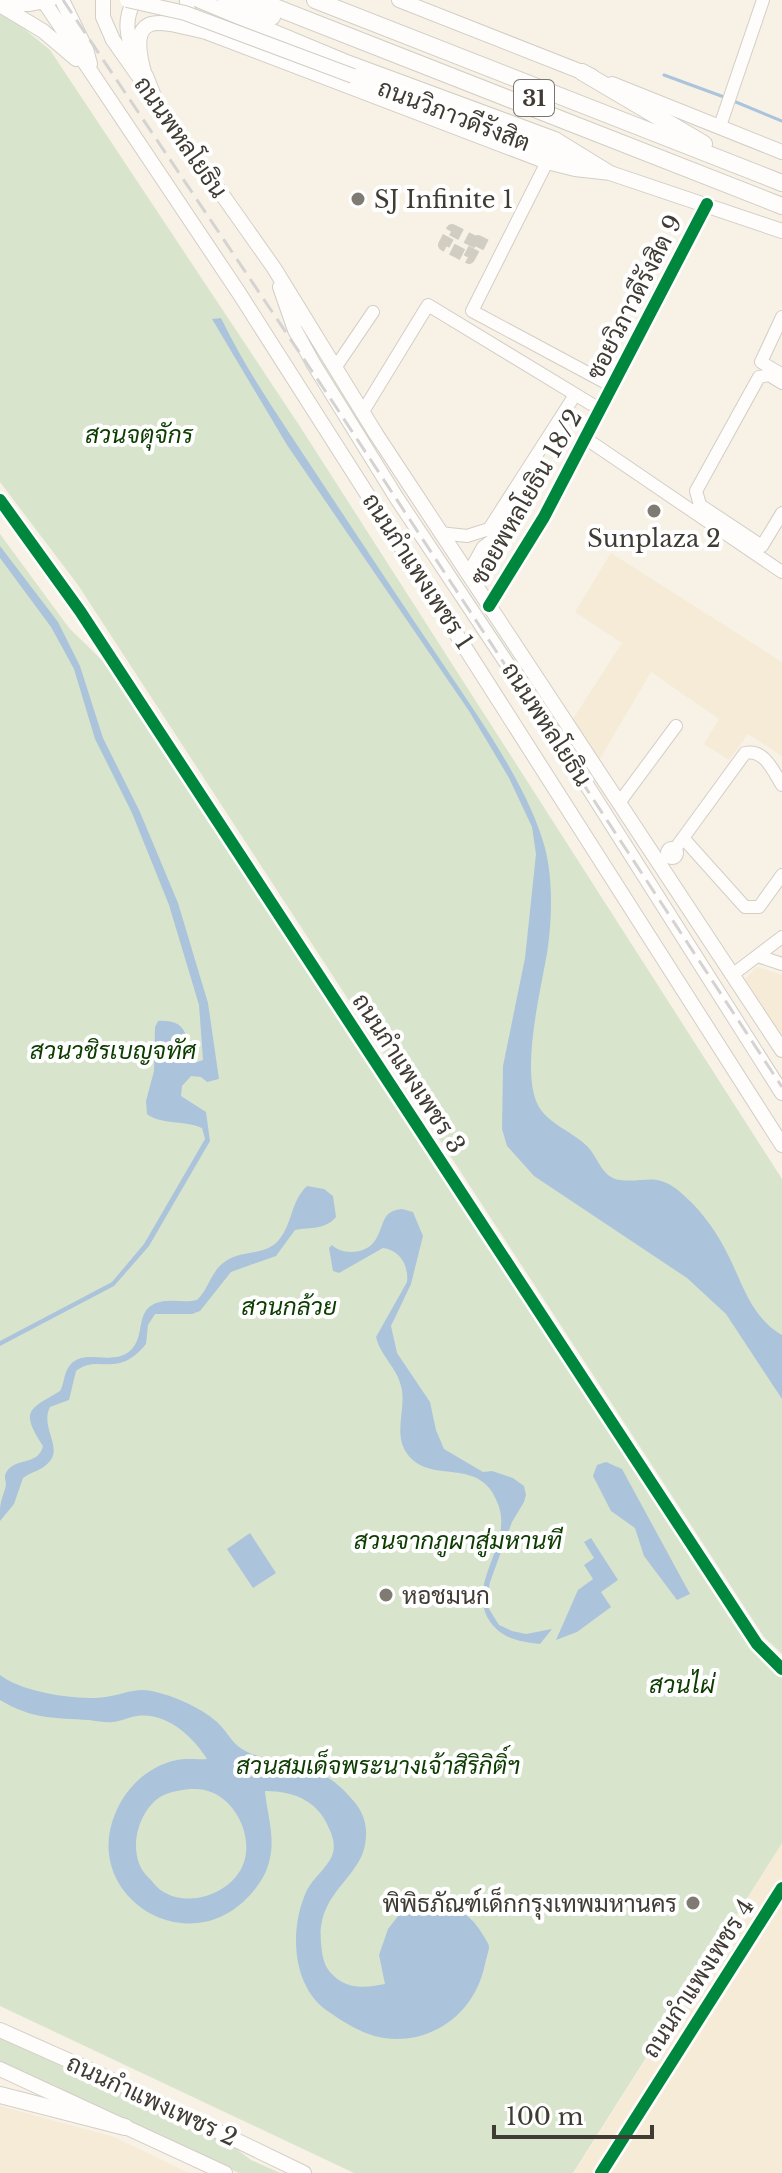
<svg xmlns="http://www.w3.org/2000/svg" width="782" height="2173" viewBox="0 0 782 2173" font-family="'Libre Baskerville',Sarabun,serif">
<style>
.built{fill:#f6ebd7}
.green{fill:#d8e5cc}
.water{fill:#abc4dc;fill-rule:evenodd}
.lines{fill:none;stroke-linecap:round;stroke-linejoin:round}
.stream{stroke:#abc4dc;stroke-width:3}
.minor-tunnel{stroke:#d2cdc2;stroke-width:12;stroke-dasharray:12 6;stroke-linecap:butt}
.minor-casing{stroke:#d3cec6;stroke-width:14}
.major-casing{stroke:#d3cec6;stroke-width:16}
.highway-casing{stroke:#d3cec6;stroke-width:18}
.minor{stroke:#fefdfb;stroke-width:12}
.major{stroke:#fefdfb;stroke-width:14}
.highway{stroke:#fefdfb;stroke-width:16}
.rail{stroke:#d5d3d1;stroke-width:3;stroke-dasharray:16 8;stroke-linecap:butt}
.major-bridge-casing{stroke:#d3cec6;stroke-width:16;stroke-linecap:butt}
.major-bridge{stroke:#fefdfb;stroke-width:14}
.cycleway-casing{stroke:#fff;stroke-width:17}
.cycleway{stroke:#00873e;stroke-width:12}
.poi-dot{fill:#807b72;stroke:#fff;stroke-width:3}
.labels{text-anchor:middle;dominant-baseline:central;stroke-width:8;stroke-linejoin:round;paint-order:stroke}
.shield{fill:#fff;stroke:#797670;stroke-width:2}
.shield-label{font-size:22px;font-weight:bold;fill:#403b33}
.street-label{font-size:24px;fill:#403b33;stroke:#fff}
.poi-label{font-size:24px;fill:#403b33;stroke:#fff;text-anchor:start}
.park-label{font-size:24px;font-style:italic;fill:#0d3c00;stroke:#fff}
</style>
<rect width="100%" height="100%" fill="#f7f1e6"/>
<path class="built" d="M611,553l171,109v94l-34,-22 -19,26 -25,-16 15,-25 -68,-47 -52,88 -26,-41 49,-76 -47,-31z
M757,967l25,8v68l-40,-61z
M782,1843v330h-208l106,-168z
M0,2106l114,31 75,36h-189z"/>
<path class="green" d="M0,12l11,6 39,32 249,375 483,754v475l-18,-17 -686,-1052 -78,-103z
M0,534l69,94 38,37 294,441 350,540 31,31v166l-209,330h-219l-354,-167z
M0,2037l170,78 61,30 20,15 29,13h-41l-239,-110z"/>
<path class="water" d="M221,318c27,56 64,108 98,160 41,62 82,124 124,186 35,52 86,124 102,184 8,31 7,68 3,99 -6,40 -29,125 -9,160 10,17 34,25 48,39 11,11 15,32 33,34 25,3 36,-8 59,11 19,16 34,35 46,58 17,31 24,67 57,86v64l-56,-85 -39,-36 -153,-102 -27,-30 -5,-17 1,-63 22,-108 11,-104 -4,-27 -23,-49 -40,-67 -182,-266 -75,-126z
M0,546l58,76 22,44 23,72 37,74 38,91 30,100 11,76 -12,3 -6,-5 -10,-1 -9,10 -1,10 25,16 4,29 -61,105 -35,40 -114,60v-5l112,-59 32,-38 61,-105 -3,-11c-17,-8 -41,-3 -55,-14l-1,-13 8,-30 1,-44 3,-6c26,-2 30,12 32,36l7,5 6,-2 -4,-55 -30,-100 -37,-92 -37,-74 -21,-70 -23,-42 -51,-69z
M307,1186l17,3 9,7 3,21c-11,13 -25,10 -41,13l-19,26 -45,16 -31,39 -8,3h-37l-7,11 -2,19c-29,36 -48,9 -70,27l-7,29 -19,7c-10,20 12,39 0,54 -8,10 -18,10 -27,17l-9,26 -14,17c0,-17 0,-17 5,-32 3,-7 -3,-11 2,-18 10,-14 31,-5 36,-25 -24,-36 -13,-37 17,-55 4,-7 4,-17 8,-23 13,-22 43,-1 62,-17 17,-15 3,-43 30,-49 12,-3 25,1 37,-2 12,-11 14,-30 29,-39 16,-11 38,-5 52,-20 15,-17 12,-39 29,-55z
M402,1209l11,3 10,24 -12,48 -20,42 6,27 33,49 6,28 8,19 39,23 9,-1 21,7 11,8 2,9 -2,7 -12,20 -22,60 -3,17 2,10 10,16 13,6 14,3 26,-5 -12,15c-19,-2 -37,-5 -49,-21 -27,-38 21,-76 8,-116 -17,-55 -70,-19 -93,-55 -13,-20 1,-45 -5,-66 -4,-18 -21,-31 -25,-49l31,-55c2,-16 -7,-32 -24,-34l-44,25 -6,-2 -4,-23 3,-3c11,11 36,9 44,-6 9,-15 5,-28 26,-30z
M606,1462l16,7 68,125 -13,6 -33,-44 -9,-28 -24,-17 -18,-35 4,-11z
M250,1533l26,40 -23,15 -26,-39z
M591,1538l27,42 -17,12 10,15 -34,25 -21,8 22,-50 15,-11 -9,-14 10,-7 -10,-16z
M0,1675c21,17 78,26 105,22 16,-2 30,-10 47,-6 22,5 48,16 65,31 9,8 15,21 25,27 17,11 34,8 52,13 20,5 43,19 56,35 10,10 17,23 16,38 0,43 -50,54 -45,108 1,10 2,21 9,29 15,18 34,16 55,12l-6,-29 9,-26 17,-22c32,-6 61,-3 78,28 1,1 6,10 6,11 0,5 -3,13 -4,18 -9,47 -51,81 -101,74 -20,-3 -39,-15 -55,-26 -38,-25 -40,-84 -22,-122 6,-12 19,-21 25,-34 3,-8 2,-15 -1,-23 -11,-31 -35,-42 -66,-42 2,22 10,45 5,67 -3,15 -10,26 -20,37 -62,69 -169,1 -135,-81 11,-27 33,-48 62,-54 10,-2 21,0 30,-1 -14,-22 -40,-47 -70,-43 -8,1 -15,5 -24,6 -7,1 -16,-1 -24,-2 -34,-2 -58,-1 -89,-20zM190,1789c6,0 13,0 18,2 27,8 45,44 36,71 -10,31 -55,47 -82,29 -5,-3 -9,-9 -13,-13 -23,-21 -13,-65 11,-81 9,-5 20,-7 30,-8z"/>
<g class="lines">
<path class="stream" d="M664,75l60,22
M731,100l51,21"/>
<path class="minor-tunnel" d="M477,243l-25,-13 -8,15 25,13 8,-15 1,-2 8,4"/>
<defs>
<path id="minor" d="M720,126l43,-126
M547,162l-75,149 140,75
M335,368l38,-56
M781,374l-20,-12 21,-45
M782,383l-13,-8 -10,2 -63,114 4,14 62,41 20,-33
M362,413l66,-108 173,105
M585,438l197,134
M0,500l80,111 677,1033 25,25
M440,533l27,3 22,-7 86,-134
M468,574l15,-27 12,-9 38,-61
M489,606l55,-89 163,-313
M619,803l57,-77
M684,839l61,68h14l23,-32
M667 853a5 5 0 1 1 10 0a5 5 0 1 1-10 0Z
M675,849l70,-96c20,-4 28,18 37,32
M758,956l24,8
M732,975l50,-38
M601,2173l181,-285"/>
<path id="major" d="M43,0l196,293 543,852
M62,0l24,49 4,15
M103,0v17l10,23 161,228 102,166 406,616
M135,0c-12,19 -8,37 0,56
M187,0v8l7,13
M198,0l146,61 211,78 52,32
M399,0l193,76
M3,3l27,1 20,-4
M0,5l43,26 33,28
M145,76c-19,-67 12,-56 61,-44l341,130 28,7 36,4
M353,76l224,85
M612,84l170,68
M604,171l178,60
M280,287l15,43 18,33 83,134 166,249 220,347
M0,2030l99,44 205,99
M0,2069l225,104"/>
<path id="highway" d="M226,0l46,17
M257,0l525,206
M315,0l467,183
M582,72l122,72
M145,76l9,23
M0,2095l125,32"/>
</defs>
<use href="#minor" class="minor-casing"/>
<use href="#major" class="major-casing"/>
<use href="#highway" class="highway-casing"/>
<use href="#minor" class="minor"/>
<use href="#major" class="major"/>
<use href="#highway" class="highway"/>
<path class="rail" d="M63,0l271,404 448,683"/>
<defs>
<path id="major-bridge" d="M127,0l58,13 168,63"/>
</defs>
<use href="#major-bridge" class="major-bridge-casing"/>
<use href="#major-bridge" class="major-bridge"/>
<defs>
<path id="cycleway" d="M0,500l80,111 677,1033 25,25
M489,606l55,-89 163,-313
M601,2173l181,-285"/>
</defs>
<use href="#cycleway" class="cycleway-casing"/>
<use href="#cycleway" class="cycleway"/>
</g>
<g class="poi-dot">
<circle cx="358" cy="199" r="8"/>
<circle cx="654" cy="511" r="8"/>
<circle cx="386" cy="1595" r="8"/>
<circle cx="693" cy="1903" r="8"/>
</g>
<g class="labels">
<rect class="shield" x="514" y="80" width="40" height="36" rx="6"/>
<g class="shield-label">
<text x="534" y="98">31</text>
</g>
<g class="street-label">
<text transform="translate(454 115) rotate(21)">ถนนวิภาวดีรังสิต</text>
<text transform="translate(181 137) rotate(55)">ถนนพหลโยธิน</text>
<text transform="translate(634 297) rotate(-63)">ซอยวิภาวดีรังสิต 9</text>
<text transform="translate(526 497) rotate(-60)">ซอยพหลโยธิน 18/2</text>
<text transform="translate(418 571) rotate(57)">ถนนกำแพงเพชร 1</text>
<text transform="translate(547 724) rotate(57)">ถนนพหลโยธิน</text>
<text transform="translate(409 1073) rotate(57)">ถนนกำแพงเพชร 3</text>
<text transform="translate(698 1978) rotate(-57)">ถนนกำแพงเพชร 4</text>
<text transform="translate(152 2100) rotate(25)">ถนนกำแพงเพชร 2</text>
</g>
<g class="poi-label">
<text x="374" y="199">SJ Infinite 1</text>
<text x="654" y="538" text-anchor="middle">Sunplaza 2</text>
<text x="402" y="1595">หอชมนก</text>
<text x="677" y="1903" text-anchor="end">พิพิธภัณฑ์เด็กกรุงเทพมหานคร</text>
</g>
<g class="park-label">
<text x="139" y="434">สวนจตุจักร</text>
<text x="113" y="1050">สวนวชิรเบญจทัศ</text>
<text x="289" y="1306">สวนกล้วย</text>
<text x="458" y="1540">สวนจากภูผาสู่มหานที</text>
<text x="682" y="1684">สวนไผ่</text>
<text x="378" y="1765">สวนสมเด็จพระนางเจ้าสิริกิติ์ฯ</text>
</g>
</g>
<path d="M494 2125v12h158v-12" fill="none" stroke="#403b33" stroke-width="4"/>
<text x="506" y="2125" font-size="24" fill="#403b33" stroke="#ffffff" stroke-width="6" paint-order="stroke">100 m</text>
</svg>
